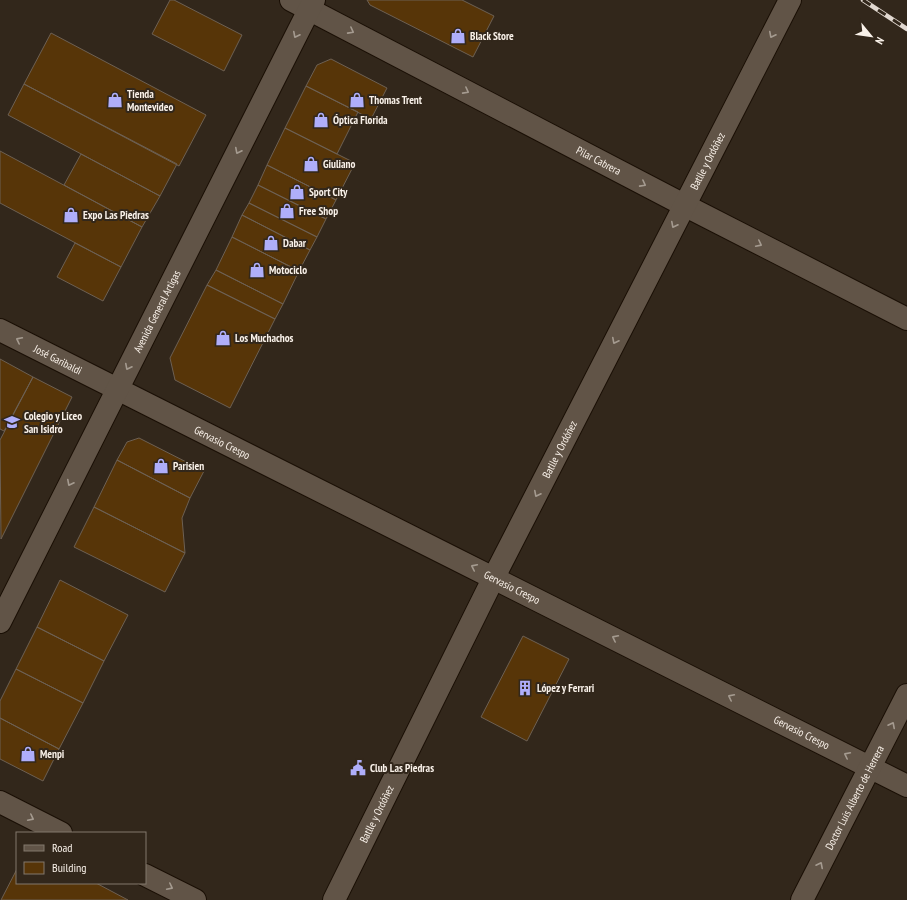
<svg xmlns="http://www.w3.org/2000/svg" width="907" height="900" viewBox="0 0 907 900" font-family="'PT Sans Narrow',sans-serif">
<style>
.building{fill:#573508;stroke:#6d6053}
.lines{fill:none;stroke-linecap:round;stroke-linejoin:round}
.minor-casing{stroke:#1a0f05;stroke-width:24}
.minor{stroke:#615447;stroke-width:22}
.rail-casing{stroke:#e1d8d0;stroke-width:4.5}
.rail{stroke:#32271b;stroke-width:3;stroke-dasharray:9;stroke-linecap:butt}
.oneway{stroke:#a59b90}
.labels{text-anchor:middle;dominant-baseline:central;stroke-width:4;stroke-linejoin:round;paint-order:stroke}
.poi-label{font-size:11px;font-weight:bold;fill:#f9f1e9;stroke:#32271b;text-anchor:start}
.street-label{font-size:11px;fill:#f9f1e9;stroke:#32271b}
</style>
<rect width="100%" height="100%" fill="#32271b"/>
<path class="building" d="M170,0h4l68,35 -18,36 -72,-37z
M367,0h95l32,16 -21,41 -103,-52z
M51,33l155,82 -27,51 -155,-82z
M331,59l56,29 -16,31 -65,-33 11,-21z
M24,84l153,80 -17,32 -152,-81z
M306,86l52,26 -21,42 -52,-26z
M285,128l70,35 -19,37 -69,-35z
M0,151l142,76 -21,40 -121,-64z
M81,154l79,42 -18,31 -78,-42z
M267,165l69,35 -10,19 -68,-34z
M258,185l68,34 -9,18 -68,-34z
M249,203l68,34 -7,13 -68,-35z
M242,215l68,35 -11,21 -67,-34z
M232,237l67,34 -16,33 -67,-34z
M75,243l46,24 -18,34 -46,-24z
M216,270l67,34 -8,15 -68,-34z
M207,285l68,34 -45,89 -55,-28 -5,-22z
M0,359l33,18 -29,54 -4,-2z
M33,377l39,20 -71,142 -1,-99z
M139,438l65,33 -14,27 -73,-38 10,-18z
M117,460l73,38 -8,20 3,35 -91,-46z
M94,507l91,46 -20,39 -91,-45z
M60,580l68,35 -24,46 -67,-34z
M37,627l67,34 -21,42 -67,-34z
M523,636l46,23 -42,82 -46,-24z
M16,669l67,34 -24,46 -59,-31v-17z
M0,718l59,31 -16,32 -43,-22z
M17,869v14h79l32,17h-127z"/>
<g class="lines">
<defs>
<g id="minor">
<path id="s1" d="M291,0l393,205 223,114"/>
<path id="s2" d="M0,330c301,154 606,302 907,456"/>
<path id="s3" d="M0,622l314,-622"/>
<path d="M0,802l61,31"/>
<path d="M145,875l50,25"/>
<path id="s4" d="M334,900l160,-323 296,-577"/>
<path id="s5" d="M802,900l105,-205"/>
</g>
</defs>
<use href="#minor" class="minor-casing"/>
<use href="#minor" class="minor"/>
<defs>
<path id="rail" d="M863,0l44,29"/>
</defs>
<use href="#rail" class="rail-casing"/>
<use href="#rail" class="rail"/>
</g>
<defs><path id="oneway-chevron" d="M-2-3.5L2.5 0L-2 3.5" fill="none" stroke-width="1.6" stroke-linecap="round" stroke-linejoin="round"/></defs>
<g class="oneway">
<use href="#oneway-chevron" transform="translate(351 31) rotate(28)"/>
<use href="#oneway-chevron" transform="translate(296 35) rotate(117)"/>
<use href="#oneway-chevron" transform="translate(772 35) rotate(117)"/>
<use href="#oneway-chevron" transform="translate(466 91) rotate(28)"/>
<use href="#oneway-chevron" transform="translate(238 151) rotate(117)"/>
<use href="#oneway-chevron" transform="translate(643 184) rotate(28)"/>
<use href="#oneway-chevron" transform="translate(674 225) rotate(117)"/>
<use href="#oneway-chevron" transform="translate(759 244) rotate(27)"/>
<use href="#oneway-chevron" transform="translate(19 340) rotate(-153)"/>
<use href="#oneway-chevron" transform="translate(615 341) rotate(117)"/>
<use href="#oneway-chevron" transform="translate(128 367) rotate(117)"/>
<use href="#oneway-chevron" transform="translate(70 483) rotate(117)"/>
<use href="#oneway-chevron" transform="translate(537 494) rotate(117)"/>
<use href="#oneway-chevron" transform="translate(474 567) rotate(-154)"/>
<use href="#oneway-chevron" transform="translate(615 638) rotate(-153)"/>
<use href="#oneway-chevron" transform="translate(731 697) rotate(-153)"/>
<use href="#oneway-chevron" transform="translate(892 725) rotate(-63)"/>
<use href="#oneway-chevron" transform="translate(847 755) rotate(-153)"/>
<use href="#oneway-chevron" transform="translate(31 818) rotate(27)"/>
<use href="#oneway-chevron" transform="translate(820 865) rotate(-63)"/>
<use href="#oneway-chevron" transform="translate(170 887) rotate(27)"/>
</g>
<defs>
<symbol id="shop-bare" viewBox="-9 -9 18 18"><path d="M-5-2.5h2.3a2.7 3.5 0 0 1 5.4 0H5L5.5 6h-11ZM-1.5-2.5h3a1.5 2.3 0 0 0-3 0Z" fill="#afaefa" stroke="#32271b" stroke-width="2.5" paint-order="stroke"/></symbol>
<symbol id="school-bare" viewBox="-9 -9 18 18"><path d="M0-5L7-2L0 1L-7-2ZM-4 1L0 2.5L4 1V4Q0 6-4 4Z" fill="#afaefa" stroke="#32271b" stroke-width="2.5" paint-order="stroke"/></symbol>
<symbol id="building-bare" viewBox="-9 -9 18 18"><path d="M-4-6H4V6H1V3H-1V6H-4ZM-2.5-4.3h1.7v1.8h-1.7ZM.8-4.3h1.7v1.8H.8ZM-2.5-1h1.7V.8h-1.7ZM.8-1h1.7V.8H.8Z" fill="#afaefa" stroke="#32271b" stroke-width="2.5" paint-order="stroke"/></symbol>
<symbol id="civic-bare" viewBox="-9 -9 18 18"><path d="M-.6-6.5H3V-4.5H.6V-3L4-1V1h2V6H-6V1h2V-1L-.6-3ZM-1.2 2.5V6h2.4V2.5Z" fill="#afaefa" stroke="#32271b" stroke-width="2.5" paint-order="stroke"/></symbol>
</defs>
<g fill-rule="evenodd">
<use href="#shop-bare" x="447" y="25" width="22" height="22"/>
<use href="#shop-bare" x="104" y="89" width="22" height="22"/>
<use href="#shop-bare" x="346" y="89" width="22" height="22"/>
<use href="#shop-bare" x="310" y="109" width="22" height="22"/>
<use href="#shop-bare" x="300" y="153" width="22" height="22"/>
<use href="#shop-bare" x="286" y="181" width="22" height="22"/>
<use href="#shop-bare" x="276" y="200" width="22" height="22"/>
<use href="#shop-bare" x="60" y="204" width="22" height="22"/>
<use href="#shop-bare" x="260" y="232" width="22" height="22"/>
<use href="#shop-bare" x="246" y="259" width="22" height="22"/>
<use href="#shop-bare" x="212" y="327" width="22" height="22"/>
<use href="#school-bare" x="1" y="411" width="22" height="22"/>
<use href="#shop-bare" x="150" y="455" width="22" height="22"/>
<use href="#building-bare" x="514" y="677" width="22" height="22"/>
<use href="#shop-bare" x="17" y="743" width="22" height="22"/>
<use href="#civic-bare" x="347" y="757" width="22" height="22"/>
</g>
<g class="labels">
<g class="poi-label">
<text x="470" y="36">Black Store</text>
<text x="127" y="94">Tienda<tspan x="127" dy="13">Montevideo</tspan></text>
<text x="369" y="100">Thomas Trent</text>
<text x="333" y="120">Óptica Florida</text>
<text x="323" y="164">Giuliano</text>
<text x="309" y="192">Sport City</text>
<text x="299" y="211">Free Shop</text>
<text x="83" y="215">Expo Las Piedras</text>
<text x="283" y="243">Dabar</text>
<text x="269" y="270">Motociclo</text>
<text x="235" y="338">Los Muchachos</text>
<text x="24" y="416">Colegio y Liceo<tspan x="24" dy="13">San Isidro</tspan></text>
<text x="173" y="466">Parisien</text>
<text x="537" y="688">López y Ferrari</text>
<text x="40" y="754">Menpi</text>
<text x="370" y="768">Club Las Piedras</text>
</g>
<g class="street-label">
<text stroke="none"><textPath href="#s4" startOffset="828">Batlle y Ordóñez</textPath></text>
<text stroke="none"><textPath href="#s1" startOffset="347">Pilar Cabrera</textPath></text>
<text stroke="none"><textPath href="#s3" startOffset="348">Avenida General Artigas</textPath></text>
<text stroke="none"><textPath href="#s2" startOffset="65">José Garibaldi</textPath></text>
<text stroke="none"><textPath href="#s2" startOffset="249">Gervasio Crespo</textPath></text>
<text stroke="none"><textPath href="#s4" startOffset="504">Batlle y Ordóñez</textPath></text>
<text stroke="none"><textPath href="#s2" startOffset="573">Gervasio Crespo</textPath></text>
<text stroke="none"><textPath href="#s2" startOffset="897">Gervasio Crespo</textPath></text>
<text stroke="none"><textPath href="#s5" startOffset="115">Doctor Luis Alberto de Herrera</textPath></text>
<text stroke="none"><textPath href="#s4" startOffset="96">Batlle y Ordóñez</textPath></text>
</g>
</g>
<rect x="16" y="832" width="130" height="52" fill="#32271b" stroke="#82786d"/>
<rect x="24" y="845" width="20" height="6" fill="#615447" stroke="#82786d"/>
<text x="52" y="852" font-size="12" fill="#f9f1e9">Road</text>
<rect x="24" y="862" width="20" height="12" fill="#573508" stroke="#82786d"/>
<text x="52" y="872" font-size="12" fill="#f9f1e9">Building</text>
<g transform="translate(871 36) rotate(119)" stroke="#32271b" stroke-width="3" paint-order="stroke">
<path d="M0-3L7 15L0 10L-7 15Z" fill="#f9f1e9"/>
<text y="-6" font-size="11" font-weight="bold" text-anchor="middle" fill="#f9f1e9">N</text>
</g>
</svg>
